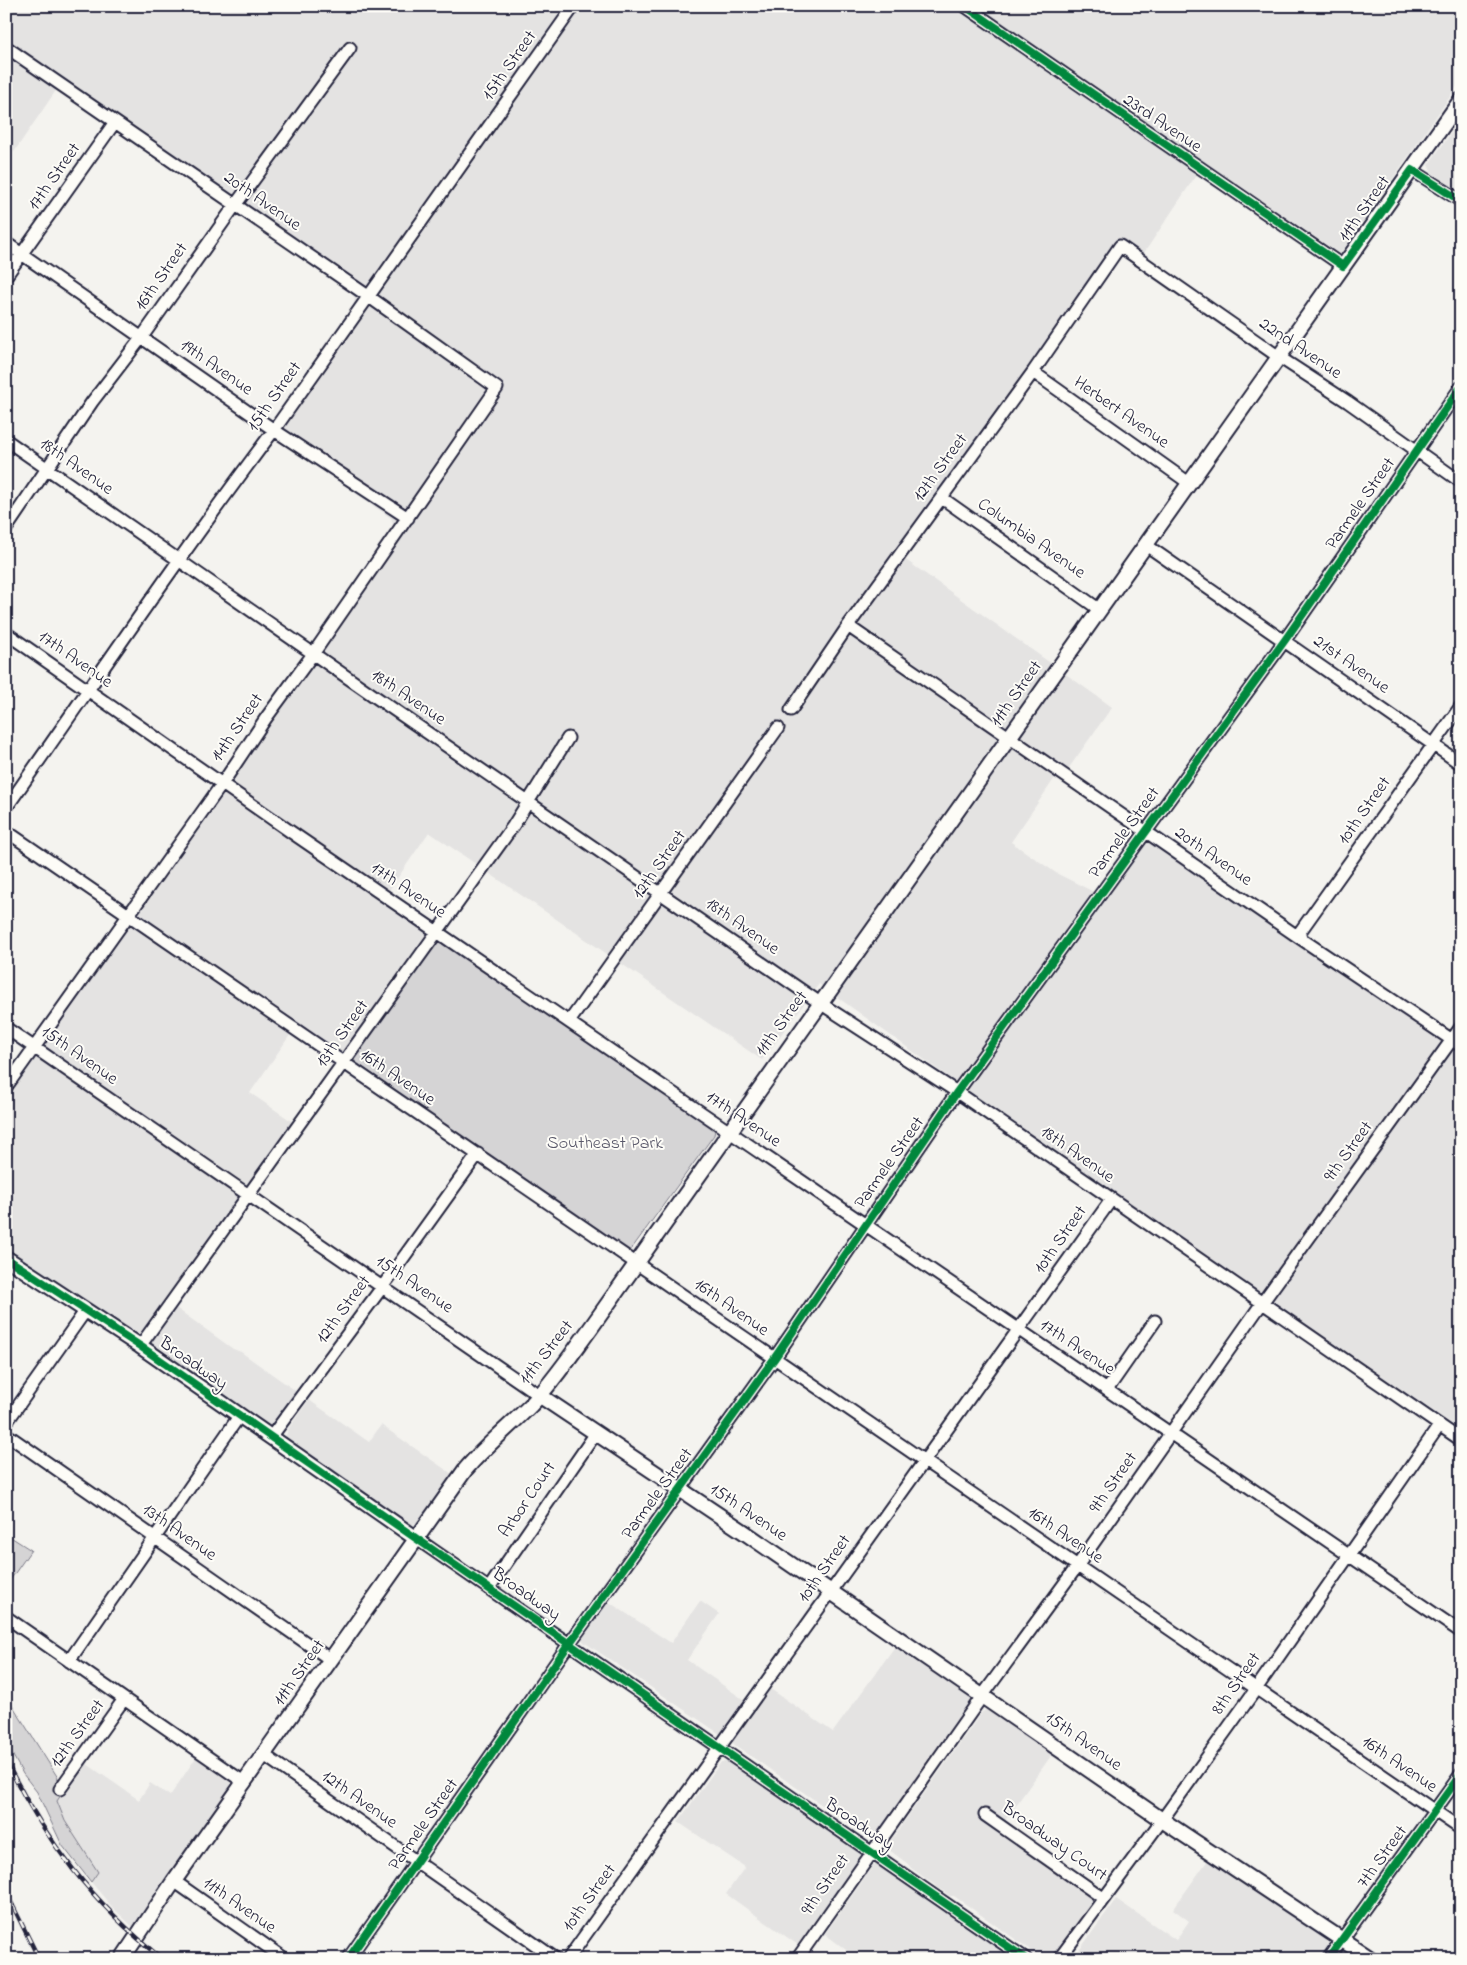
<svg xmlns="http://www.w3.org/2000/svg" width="1467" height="1965" viewBox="0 0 1467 1965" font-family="'Indie Flower',sans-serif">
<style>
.built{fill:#e4e3e2}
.green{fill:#d5d4d5;stroke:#7c7b88}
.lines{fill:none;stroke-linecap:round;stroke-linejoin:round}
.minor-casing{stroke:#22223b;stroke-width:15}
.major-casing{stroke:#22223b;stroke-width:18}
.minor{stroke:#fdfcf7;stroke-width:11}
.major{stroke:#fdfcf7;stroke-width:14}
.rail-casing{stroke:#22223b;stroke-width:4.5}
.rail{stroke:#fdfcf7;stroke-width:2.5;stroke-dasharray:8;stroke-linecap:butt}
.cycleway-casing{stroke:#fdfcf7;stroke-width:11}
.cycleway{stroke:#00873e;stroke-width:8}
.labels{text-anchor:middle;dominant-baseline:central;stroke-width:4;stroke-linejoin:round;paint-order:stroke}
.street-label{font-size:18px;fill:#22223b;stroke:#fdfcf7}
.park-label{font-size:18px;fill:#585769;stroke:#fdfcf7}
</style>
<rect width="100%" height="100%" fill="#f4f3ef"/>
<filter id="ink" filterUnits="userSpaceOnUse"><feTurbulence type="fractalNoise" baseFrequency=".02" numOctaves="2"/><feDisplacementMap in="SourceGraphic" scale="10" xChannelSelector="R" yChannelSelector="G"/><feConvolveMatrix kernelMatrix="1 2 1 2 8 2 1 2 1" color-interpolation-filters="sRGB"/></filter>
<g filter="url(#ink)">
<path class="built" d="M6,6h1455v75l-121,173 -135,-92 -63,94 -30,-7 -216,304 216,154 -46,65 -5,-3 -50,73 45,31 40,20 45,-59 320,220v376l-482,-331 -160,-115 -57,76 -333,-228 -41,60 45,31 -98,143 -45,-31 -40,58 43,29 -57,84 -96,132 -7,-2 -127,-88v-169l389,-550 -4,-11 -126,-89 88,-121 2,-10 -5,-6 -293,-203 -43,63 -8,-5z
M1461,119v74l-29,-20 -4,-8z
M176,1308l57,41 8,3 59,42 -27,33h-7l-115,-81v-4z
M309,1400l60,42 12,-17 71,49 -33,48 -8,3 -5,-3 -121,-83 3,-10z
M606,1600l65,43 29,-42 19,13 -32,46 60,42 -24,32h-3l-136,-92 -2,-3v-4z
M896,1645l72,49 3,8 -95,134 -6,2 -134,-92 -3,-3v-4l36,-51 64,44z
M986,1710l7,1 60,42 -49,69 101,68 -50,69h-17l-6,-5 -4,-6 -74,-52h-4l-39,-28 -3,-4 -20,-15 -1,-3 95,-134z
M197,1756l30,21 3,6v5l-97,139 -20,-19 -22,-26 7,-10 -33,-51 -8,-20 27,-39 55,38 11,-17 20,13z
M721,1762h7l132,91v6l-62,86 -72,-51 19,-27 -67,-45z
M1208,1860l118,80 3,4 -1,4 -7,11h-248l43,-60 60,41 13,-19 -16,-12z
M878,1864l8,2 3,6 57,40h4l66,47h-158l-33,-25 48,-68z"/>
<path class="green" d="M438,942h5l269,184 3,4 -1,5 -84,116h-4l-271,-189 -1,-4 78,-112z
M6,1534l25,16 -25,36z
M6,1695l59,94 -8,12 8,20 33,51 -7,10 -29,-37 -25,-53 -14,-18 -17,-31z"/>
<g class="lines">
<defs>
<path id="minor" d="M965,6l378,260
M6,47l362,249 129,92 -184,266 -47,64 -44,66 -216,303
M1412,170l49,31
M6,243l268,187 134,88
M6,276l109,-154
M1033,372l156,111
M6,440l371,258 443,305 137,89 504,348
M942,498l158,112
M6,529l86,-127 50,-65 94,-133 114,-156
M1146,545l315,219
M848,626l449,310 164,110
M6,633l285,199 1170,800
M791,710l57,-84 185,-254 87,-126 159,111 69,45 113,80
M6,808c89,-127 175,-255 268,-378l300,-424
M6,831l1455,998
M1297,936l164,-230
M569,1022l209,-294
M6,1028l533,367
M140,1346l373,-520 55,-88
M1107,1390l48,-69
M6,1423l80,-113
M6,1434l325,226
M271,1437l112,-151 95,-132
M417,1539l609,420
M489,1588l107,-155
M6,1617l239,166
M69,1661l171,-246
M264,1755l292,204
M60,1789l64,-90
M985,1815l118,83
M174,1881l111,78
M348,1959l221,-315 205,-285 183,-267 328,-452 176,-253
M568,1959l543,-759
M797,1959l186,-264 95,-130 184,-262 199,-276
M1059,1959l103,-139 94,-131 183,-263
M1328,1959l133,-185"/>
<path id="major" d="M6,1258l134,88 277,193
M539,1395l205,137 418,288 209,139
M122,1959l52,-78 291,-411c20,-24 44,-43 66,-65 22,-23 40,-50 59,-76l871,-1229"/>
</defs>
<use href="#minor" class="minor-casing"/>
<use href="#major" class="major-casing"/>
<use href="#minor" class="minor"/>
<use href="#major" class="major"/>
<defs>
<path id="rail" d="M6,1761c40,81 86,141 156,198
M6,1892l33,67"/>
</defs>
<use href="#rail" class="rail-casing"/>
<use href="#rail" class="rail"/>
<defs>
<path id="cycleway" d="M965,6l378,260 69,-96 49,31
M6,1258l134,88 277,193 609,420
M348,1959l221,-315 205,-285 183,-267 328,-452 176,-253
M1328,1959l133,-185"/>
</defs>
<use href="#cycleway" class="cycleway-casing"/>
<use href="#cycleway" class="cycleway"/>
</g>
</g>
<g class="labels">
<g class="street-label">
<text transform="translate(510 66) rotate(-55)">15th Street</text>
<text transform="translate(1162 124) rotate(34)">23rd Avenue</text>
<text transform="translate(55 177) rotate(-55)">17th Street</text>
<text transform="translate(262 202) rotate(35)">20th Avenue</text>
<text transform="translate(1365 209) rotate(-55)">11th Street</text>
<text transform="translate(162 277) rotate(-55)">16th Street</text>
<text transform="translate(1300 349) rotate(34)">22nd Avenue</text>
<text transform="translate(216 368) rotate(35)">19th Avenue</text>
<text transform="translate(275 397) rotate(-55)">15th Street</text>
<text transform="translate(1121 413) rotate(35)">Herbert Avenue</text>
<text transform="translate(76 467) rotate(35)">18th Avenue</text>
<text transform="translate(941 468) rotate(-54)">12th Street</text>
<text transform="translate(1361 504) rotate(-55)">Parmele Street</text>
<text transform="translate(1031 539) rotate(35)">Columbia Avenue</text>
<text transform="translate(75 660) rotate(35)">17th Avenue</text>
<text transform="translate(1351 665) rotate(35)">21st Avenue</text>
<text transform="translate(1017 694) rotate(-55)">11th Street</text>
<text transform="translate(408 698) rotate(34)">18th Avenue</text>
<text transform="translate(238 728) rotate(-56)">14th Street</text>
<text transform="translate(1365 811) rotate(-55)">10th Street</text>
<text transform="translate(1125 833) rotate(-54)">Parmele Street</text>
<text transform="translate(1213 857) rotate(35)">20th Avenue</text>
<text transform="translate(660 865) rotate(-55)">12th Street</text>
<text transform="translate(408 891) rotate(34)">17th Avenue</text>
<text transform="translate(742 927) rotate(35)">18th Avenue</text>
<text transform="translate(782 1024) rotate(-54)">11th Street</text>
<text transform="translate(343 1034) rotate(-55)">13th Street</text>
<text transform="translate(79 1056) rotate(35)">15th Avenue</text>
<text transform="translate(397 1078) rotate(34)">16th Avenue</text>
<text transform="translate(743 1120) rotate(34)">17th Avenue</text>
<text transform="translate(1349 1152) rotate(-54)">9th Street</text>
<text transform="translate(1077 1155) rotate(35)">18th Avenue</text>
<text transform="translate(890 1163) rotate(-55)">Parmele Street</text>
<text transform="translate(1061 1240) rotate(-55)">10th Street</text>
<text transform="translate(414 1285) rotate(34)">15th Avenue</text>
<text transform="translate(731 1308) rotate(35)">16th Avenue</text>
<text transform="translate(344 1310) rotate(-54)">12th Street</text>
<text transform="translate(1077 1348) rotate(34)">17th Avenue</text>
<text transform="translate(547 1353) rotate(-52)">11th Street</text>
<text transform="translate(193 1364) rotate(35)">Broadway</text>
<text transform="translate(1114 1483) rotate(-55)">9th Street</text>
<text transform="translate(658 1494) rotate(-54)">Parmele Street</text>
<text transform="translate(528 1500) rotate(-56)">Arbor Court</text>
<text transform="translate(748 1513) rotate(34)">15th Avenue</text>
<text transform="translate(179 1533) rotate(35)">13th Avenue</text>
<text transform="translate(1065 1536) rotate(34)">16th Avenue</text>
<text transform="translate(825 1569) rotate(-55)">10th Street</text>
<text transform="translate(526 1595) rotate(35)">Broadway</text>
<text transform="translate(300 1673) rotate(-55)">11th Street</text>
<text transform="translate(1237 1684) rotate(-55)">8th Street</text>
<text transform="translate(78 1734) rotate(-54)">12th Street</text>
<text transform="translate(1083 1742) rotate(35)">15th Avenue</text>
<text transform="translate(1399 1765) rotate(34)">16th Avenue</text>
<text transform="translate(359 1800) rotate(35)">12th Avenue</text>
<text transform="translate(424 1825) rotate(-55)">Parmele Street</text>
<text transform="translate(859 1825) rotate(34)">Broadway</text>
<text transform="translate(1054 1842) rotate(35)">Broadway Court</text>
<text transform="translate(1383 1857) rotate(-54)">7th Street</text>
<text transform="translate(826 1885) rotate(-55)">9th Street</text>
<text transform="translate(590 1898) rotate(-54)">10th Street</text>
<text transform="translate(239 1906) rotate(35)">11th Avenue</text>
</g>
<g class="park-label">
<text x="605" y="1144">Southeast Park</text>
</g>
</g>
<rect width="1467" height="1965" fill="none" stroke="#fdfcf7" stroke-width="25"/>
<rect x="12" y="12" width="1442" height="1940" fill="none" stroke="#22223b" stroke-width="2" filter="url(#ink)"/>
</svg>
